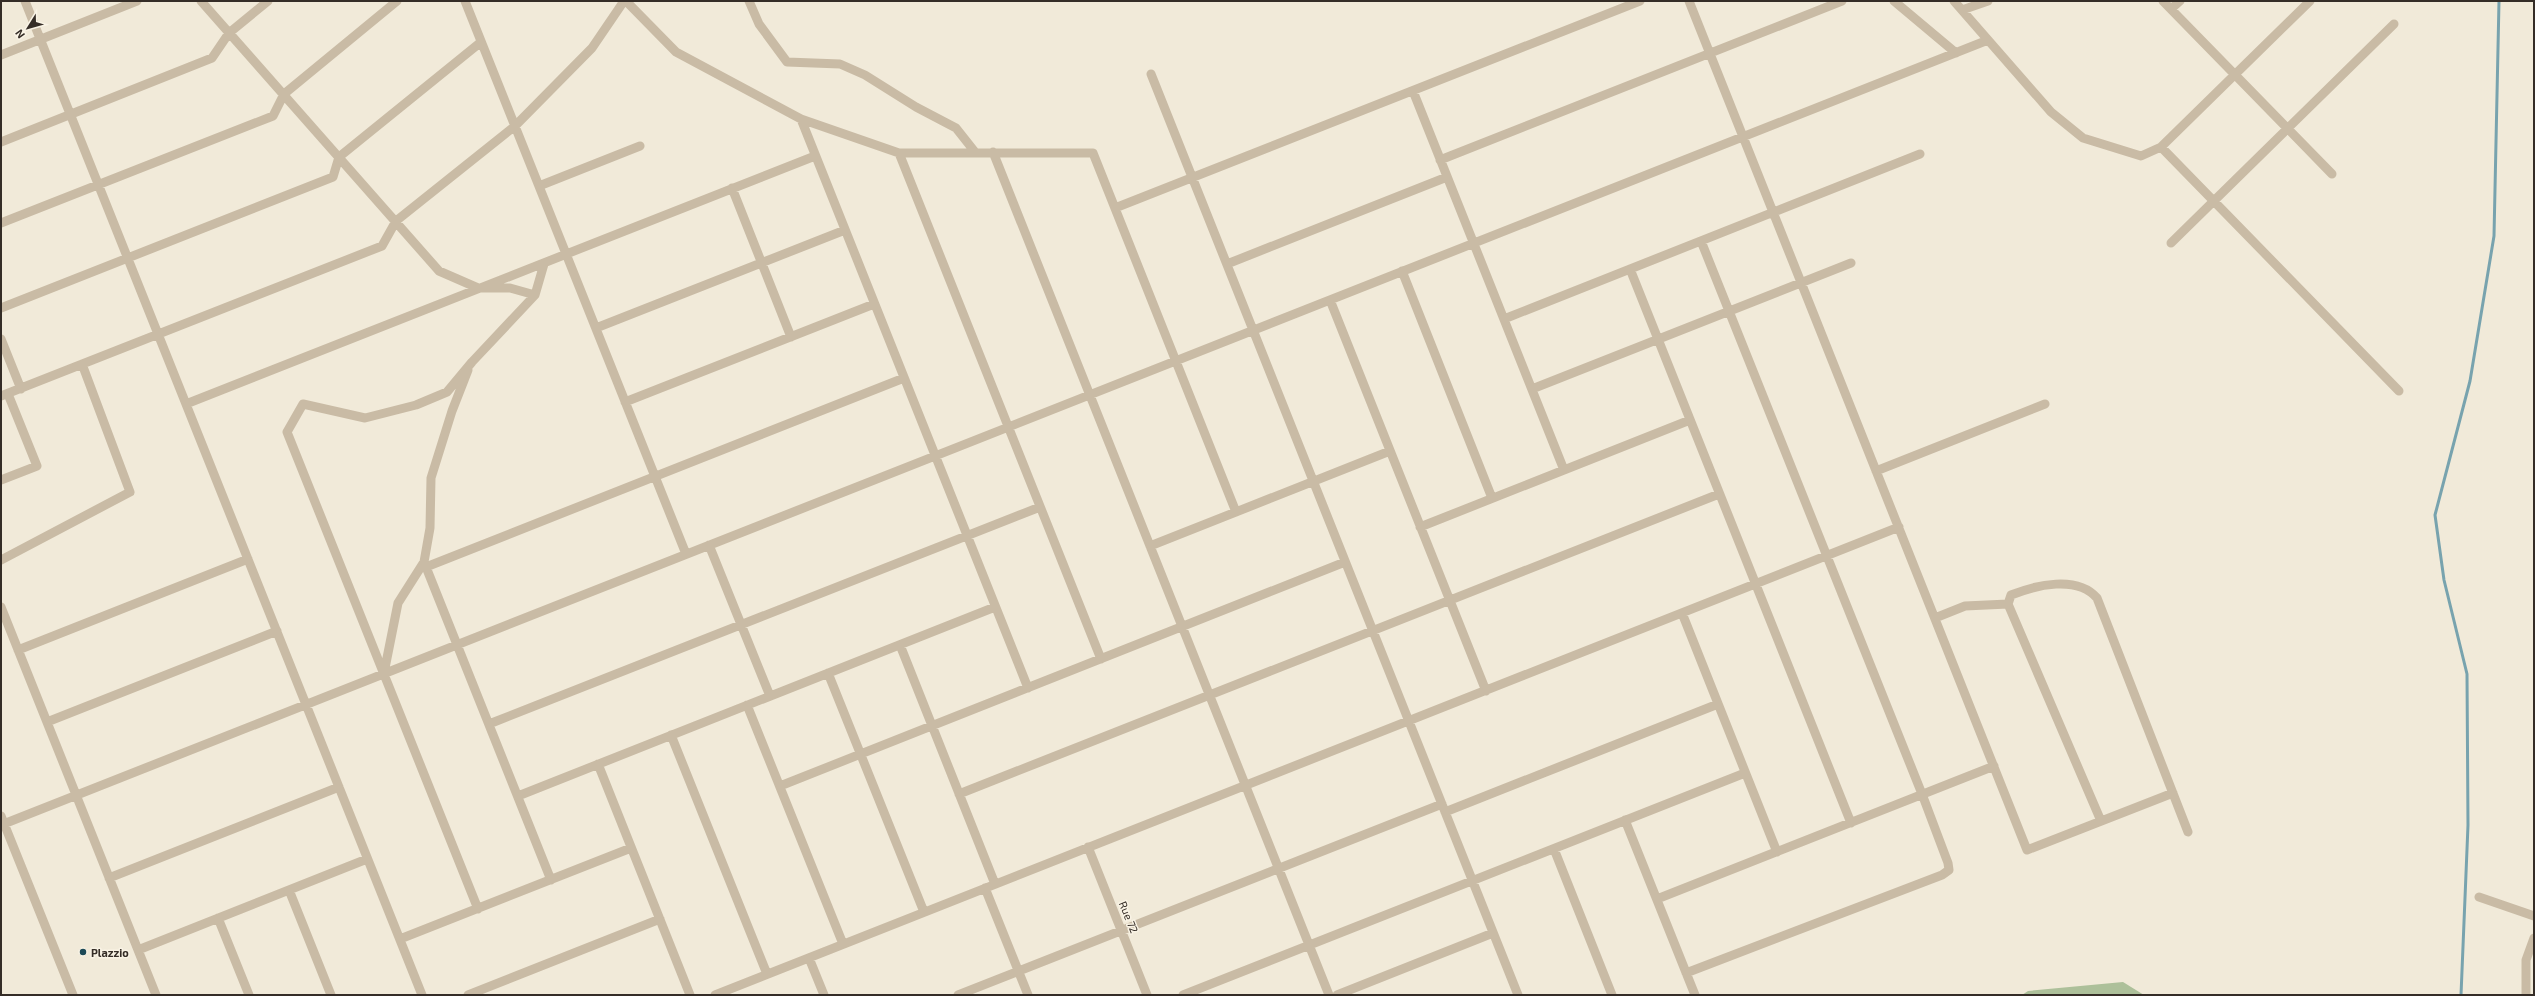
<svg xmlns="http://www.w3.org/2000/svg" width="2535" height="996" viewBox="0 0 2535 996" font-family="'Exo 2',sans-serif">
<style>
.green{fill:#adc09a}
.lines{fill:none;stroke-linecap:round;stroke-linejoin:round}
.stream{stroke:#78a3ae;stroke-width:3}
.street{stroke:#c9bba5;stroke-width:9}
.poi-dot{fill:#1c4956;stroke:#f9f3e5;stroke-width:1.5}
.labels{text-anchor:middle;dominant-baseline:central;stroke-width:3;stroke-linejoin:round;paint-order:stroke}
.street-label{font-size:11px;fill:#352d27;stroke:#f9f3e5}
.poi-label{font-size:11px;font-weight:bold;fill:#352d27;stroke:#f9f3e5;text-anchor:start}
</style>
<rect width="100%" height="100%" fill="#f1ead9"/>
<path class="green" d="M2123,982l21,13h-122l6,-4z"/>
<g class="lines">
<path class="stream" d="M2461,995l7,-170 -1,-151 -23,-94 -9,-65 35,-134 24,-145 5,-235"/>
<path class="street" d="M25,1l397,994
M201,1l238,270 39,17h32l25,7
M465,1l221,553
M626,1l50,51 125,67 98,34h194l143,359
M749,1l10,23 28,38 53,2 25,11 51,32 40,21 19,24
M1689,1l338,849 146,-57
M1894,1l62,52
M1954,1l97,111 32,26 58,18 20,-9 149,-146
M2163,1l169,173
M2171,9l9,-8
M1962,10l26,-9
M1,55l136,-54
M1151,74l367,921
M1413,91l151,379
M801,119l227,569
M1,142l211,-84 17,-25 39,-32
M2161,147l238,244
M993,152l336,843
M899,153l202,506
M1440,160l402,-159
M539,186l101,-40
M732,188l59,149
M1115,208l525,-207
M1,223l272,-107 11,-22 113,-93
M2171,243l223,-219
M1227,264l220,-87
M1630,269l221,554
M1402,271l90,227
M1330,300l156,391
M1,308l332,-131 6,-20 142,-115
M1504,319l416,-165
M596,328l249,-98
M1,339l20,50
M1532,389l319,-126
M1,396l381,-150 14,-25 119,-95 77,-78 32,-47
M625,402l249,-98
M186,404l629,-248
M1876,471l169,-67
M1,480l36,-14 -29,-72
M1420,527l270,-107
M709,545l61,151
M1150,546l240,-95
M1,560l129,-68 -48,-128
M1,607l155,388
M1682,613l95,239
M1935,618l30,-12 43,-2
M900,645l95,239
M18,650l230,-91
M384,673l14,-70 26,-41 6,-34 1,-50 21,-67 16,-41
M828,673l96,239
M747,705l96,239
M47,722l230,-91
M489,724l551,-217
M671,735l96,239
M598,764l92,231
M780,786l565,-224
M959,794l760,-300
M518,796l477,-189
M1445,812l273,-108
M1,816l72,179
M1625,820l70,175
M2101,821l-93,-217 3,-9c25,-10 66,-20 86,3l91,234
M1,825l1987,-785
M1088,847l59,148
M1554,849l58,146
M109,878l230,-91
M551,880l-125,-313 478,-189
M985,888l43,107
M289,890l42,105
M2479,897l55,19
M1657,899l337,-133
M478,909l-191,-477 16,-28 62,14 51,-13 31,-13 25,-30 63,-67 9,-31
M218,918l31,77
M400,939l231,-91
M138,950l229,-91
M809,958l15,37
M1686,973l256,-98 7,-5 -1,-7 -26,-69 -221,-553
M468,995l192,-76
M715,995l1184,-468
M958,995l484,-191
M1183,995l562,-222
M1337,995l156,-62
M2526,995v-35l8,-22"/>
</g>
<circle class="poi-dot" cx="83" cy="952" r="4"/>
<g class="labels">
<g class="street-label">
<text transform="translate(1129 917) rotate(68)">Rue 72</text>
</g>
<g class="poi-label">
<text x="91" y="952">Plazzio</text>
</g>
</g>
<rect width="2535" height="996" fill="none" stroke="#352d27" stroke-width="4"/>
<g transform="translate(28 28) rotate(233)" stroke="#f9f3e5" stroke-width="3" paint-order="stroke">
<path d="M0-3L7 15L0 10L-7 15Z" fill="#352d27"/>
<text y="-6" font-size="11" font-weight="bold" text-anchor="middle" fill="#352d27">N</text>
</g>
</svg>
